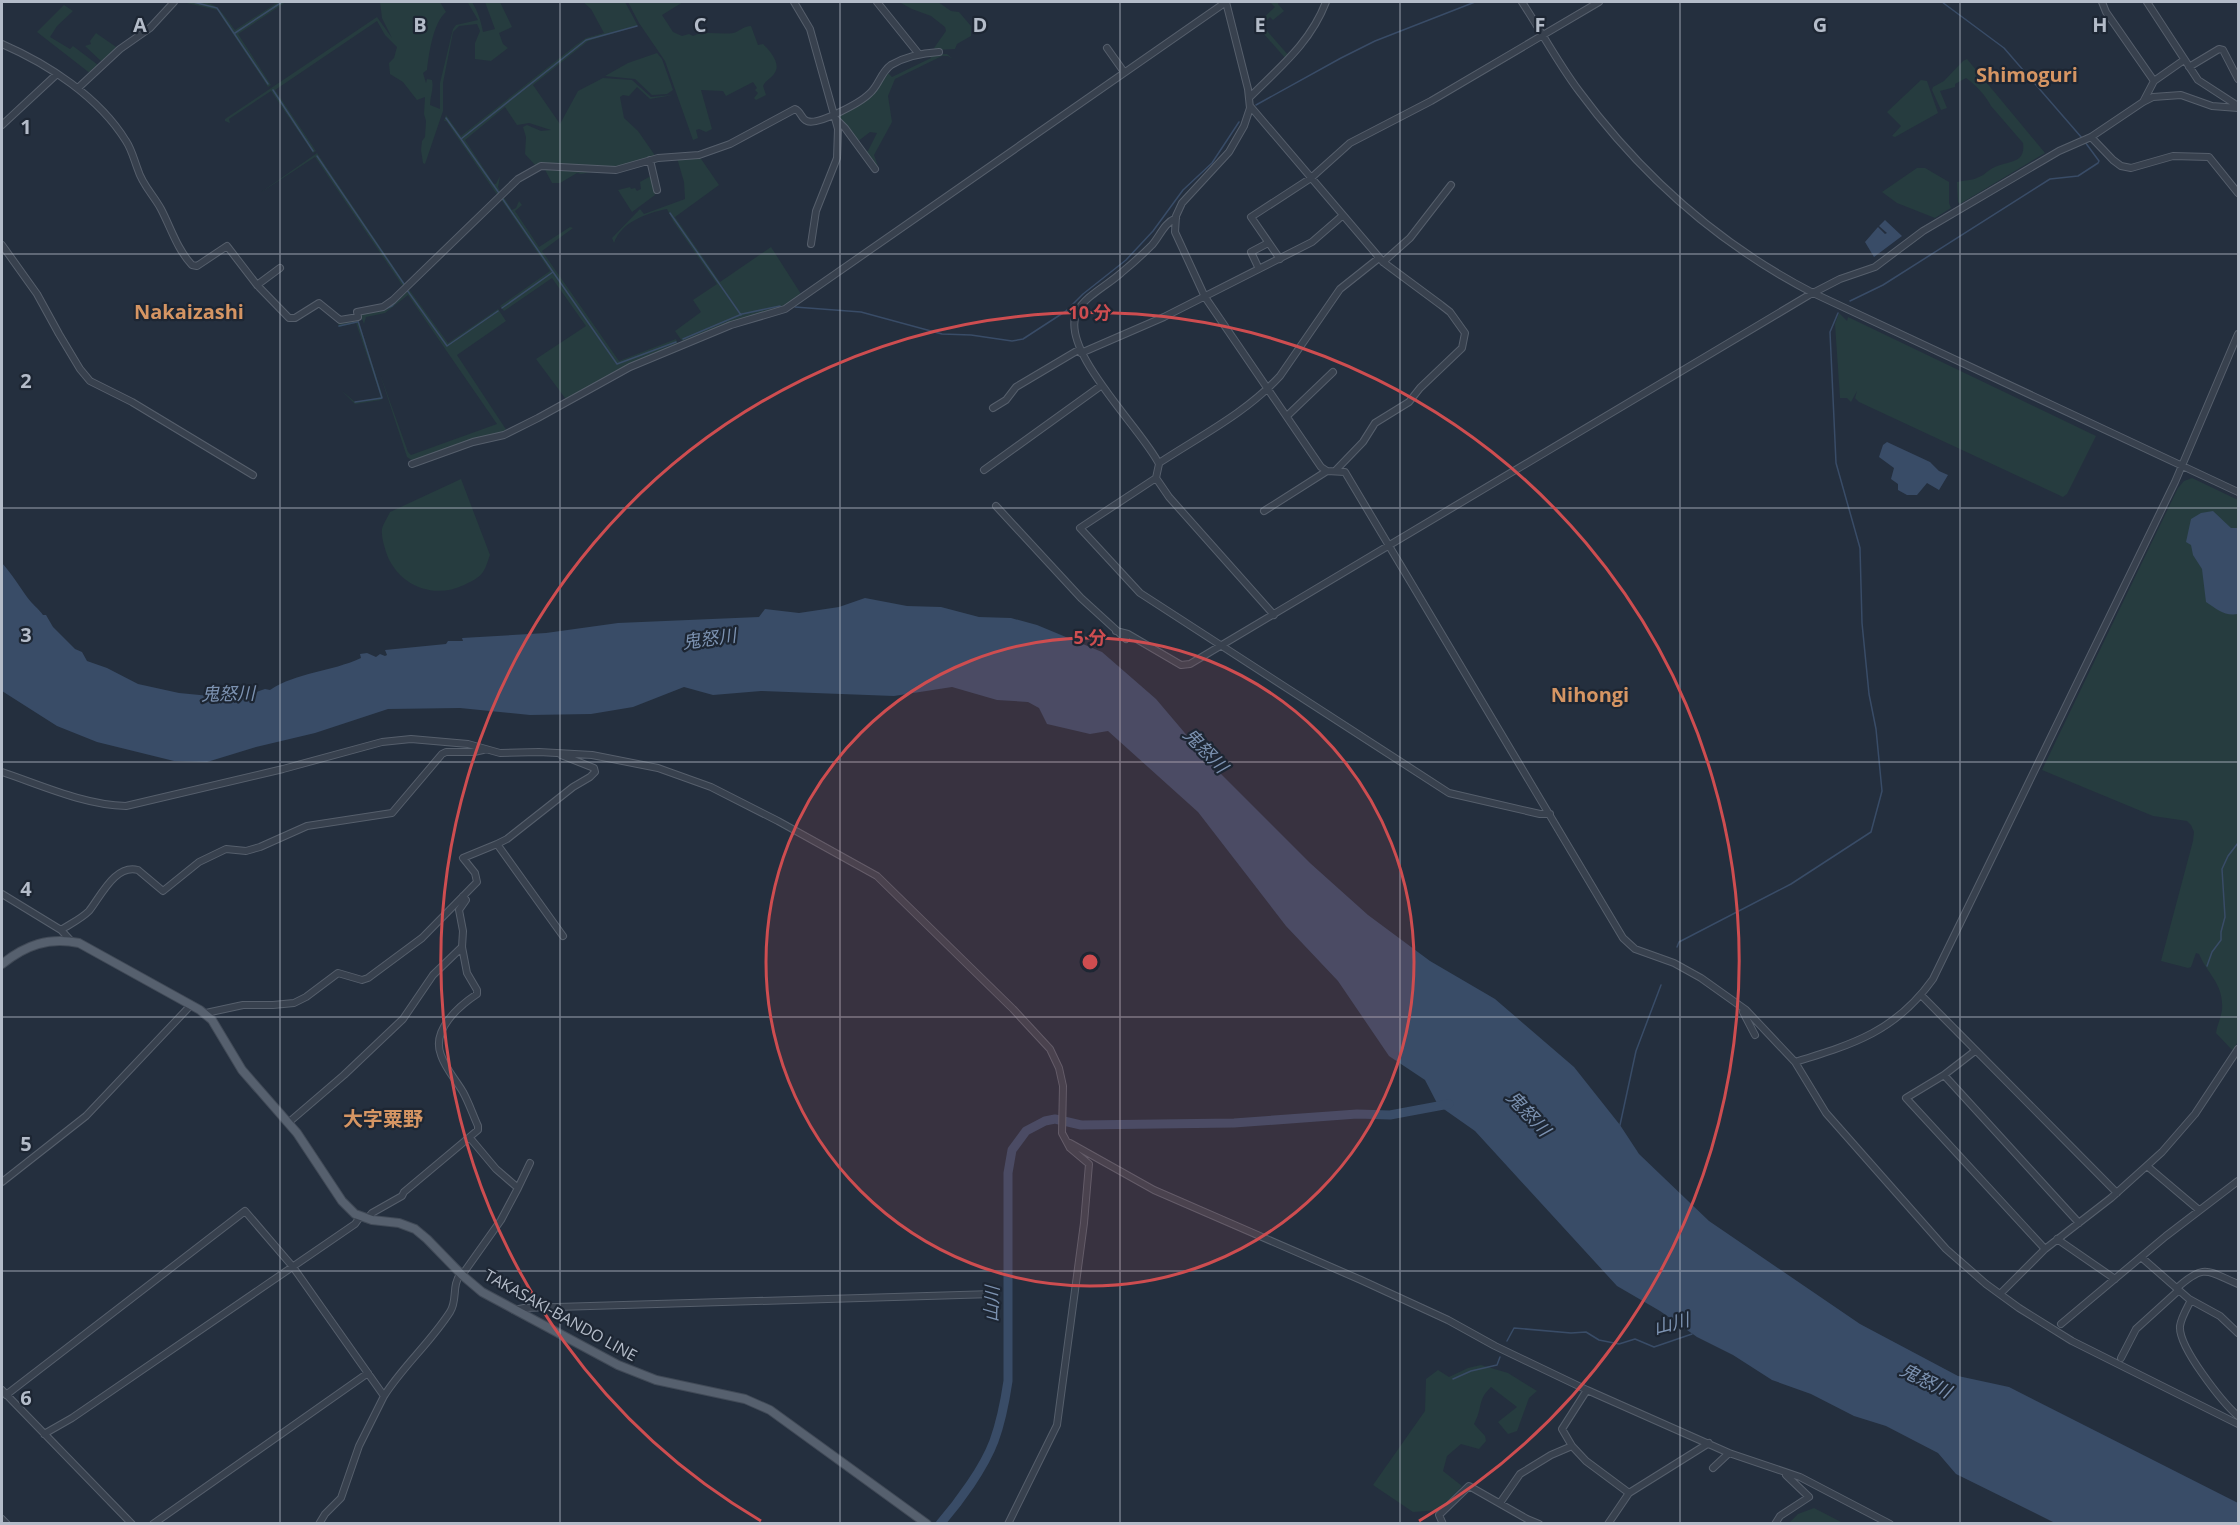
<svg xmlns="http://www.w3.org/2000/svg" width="2240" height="1525" viewBox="0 0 2240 1525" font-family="'Open Sans','Noto Sans JP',sans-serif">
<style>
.green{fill:#263c3f}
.water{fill:#394c67}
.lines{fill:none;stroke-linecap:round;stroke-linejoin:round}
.stream{stroke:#394c67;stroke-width:1.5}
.river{stroke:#394c67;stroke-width:9}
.minor-casing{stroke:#565f6c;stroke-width:8}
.major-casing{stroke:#414a57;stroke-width:10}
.minor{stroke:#38414e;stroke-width:6}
.major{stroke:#56606e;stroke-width:8}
.grid{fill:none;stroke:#b4bcc9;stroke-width:1.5;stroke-opacity:0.55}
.ring{fill:none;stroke:#ce4d50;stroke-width:3}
.labels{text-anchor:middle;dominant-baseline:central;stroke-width:4.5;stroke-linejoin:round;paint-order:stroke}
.street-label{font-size:16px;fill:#b4bcc9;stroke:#1d2633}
.water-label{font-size:18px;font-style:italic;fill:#7c92b1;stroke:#1d2633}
.quarter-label{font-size:20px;font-weight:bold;fill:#d59563;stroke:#1d2633}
.grid-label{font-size:20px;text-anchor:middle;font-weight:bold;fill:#b4bcc9;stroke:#1d2633;stroke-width:4.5;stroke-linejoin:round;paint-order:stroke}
.centre{fill:#ce4d50;stroke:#1d2633;stroke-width:3}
.ring-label{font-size:18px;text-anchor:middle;font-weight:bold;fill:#ce4d50;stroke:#1d2633;stroke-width:4.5;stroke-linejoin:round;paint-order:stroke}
</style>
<rect width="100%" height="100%" fill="#242f3e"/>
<path class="green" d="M182,2c35,-1 33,1 53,28l43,-28h8l-48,32 33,51 -3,2 -51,-77z
M380,2h60l6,10c-13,11 -17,41 -19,58l-4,3 3,10 1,-4 5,1c2,10 -2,16 -2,25l10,4v-26l13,-54 3,-4 22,-5 -10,-17 4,-1c6,10 9,19 11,30l12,-3 -10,-27h15l12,25 -13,6 4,11 5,4 -17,13 -16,-2v-16l5,-12 -3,-7 -18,2 -6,6 -10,51v28l-18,53 -2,-1 -2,-13 1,-9 3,-4 1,-16 -2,-7 1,-17 -8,3 -14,-18 -13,-8 -1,-11 5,-5 3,-11 -12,-12 -8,-14 -102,69 41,61 -3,2 -42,-62 -42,28 1,4 -5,-2v-2l152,-102 15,21 -10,-20z
M583,2h42l13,24 -50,15 -55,44 27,39 18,-33 25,-13 29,2 19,17 22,-2 -23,4 -13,-12 -8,9 -6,-1 -3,2 4,21 14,13 18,26 -42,10 -1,6 -12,-3 -20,4 -4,-1 -17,10h-8l-9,-17 -8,-1 -10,-11 1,-17 -3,-10 4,-2 14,6 10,-1 -22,-7 -12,2 -12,-18 -40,33 29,44h2l4,-8 -2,11 3,6 -3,3 -52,-75h-2l2,-6 15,21 115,-91 10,-7 18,-5 -13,-24z
M628,2h55l-21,13 11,17 9,4 7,-2 4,2c12,-6 26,-1 40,-3 6,-1 10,-7 18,-7l7,19 5,-1c7,7 19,20 11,30 -4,5 -8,6 -11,12l3,9 -10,5 -2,-2 4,-5 -3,-3 2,-2 -4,-6 -27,14 -3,-5 -22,-1 11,39 -6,3 -7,-3 -3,1 2,8 -5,2 -28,-79 -26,-38z
M899,2h39l13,9 8,1 12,14v10l-14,8 -2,5 -19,1 -2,-2 12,-17 -1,-4 -14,-11 -19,-7z
M1273,2h6l-1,2 6,7 -11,9 -3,-3 -8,8 27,31 -3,3 -30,-34 19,-18 -4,-4z
M64,5l9,6 -16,15 -7,11 20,12 3,-3 25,19 -7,9 -54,-42z
M96,33l23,16 -17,13 -17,-16 6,-2 -1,-3z
M657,53l5,6 11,31 -6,4 -15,1 -17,-16 -30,-3 23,-13z
M929,54h18l6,5 -5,-3h-6l-47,23 -7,17 4,26 -18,33 5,14h-2l-14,-19 5,1 9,-18 -7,-1 -13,10 -18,-26 25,-16 23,-28 5,5 39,-19z
M1967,59l78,94 -85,51 -2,-2 -1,-20c7,-2 15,-1 22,-5 6,-2 10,-8 16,-10 13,-6 31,-3 28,-24l-32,-37c-5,-10 -15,-21 -25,-28l-11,6v3l-15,4 7,17 -6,2 -9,-20 1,-3 11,-6 19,-20z
M1921,80l6,1 11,32 -43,24 -3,-1 9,-10 -14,-14z
M317,153l89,132 -2,3 -89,-131 -55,36z
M699,156l20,29 -44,32 45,65 51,-35 30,47 -23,15 -96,32 -7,-10 26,-19 -8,-12 24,-16 -44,-63 -6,-12c-20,4 -46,13 -53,34l-2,-5 28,-29 4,5 41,-15 -1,-17 -7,-24z
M1917,168h8l24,14v21l2,5 -16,10 -38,-15 -15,-11z
M649,177h2l4,18 -23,17 -14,-22 12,-3 1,2 4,-1 2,3 4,-2 -1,-7z
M503,196l9,14 4,-2 3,-7 3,4 -7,6 24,36 31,-20 3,1 -31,23 77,110 57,-22 2,5 -59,25 -50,29h-4l-29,-39 50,-33 -34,-48 -48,33 -4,-5 50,-35 -50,-73z
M408,288l40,55 50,-34 8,12 -49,34 50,76 -94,30 -6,-4 -27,-83 28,78 3,3 86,-31 -89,-129 -23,18 -19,4 -2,7 -4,-10 17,-4z
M1839,313l8,8 1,-4 248,119 -29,58 -4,3 -204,-95 -4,-4 2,-7 -6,11 -4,-4h-7l-5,-74z
M358,319l25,78 -2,3 -26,4 -13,-13 13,11 26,-5 -25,-74 -17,4 -1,-4z
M2192,478l46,22v541l-5,10 -17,-18c1,-8 5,-15 6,-23 2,-26 -14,-35 -23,-56l-3,-1 -5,14 -3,1 -27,-7 32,-120 1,-9 -3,-7 -4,-4 -34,-5 -111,-46 136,-282 6,-7z
M461,479l29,76c-2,5 -4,13 -7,17 -4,6 -13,10 -19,13 -31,15 -67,0 -78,-33 -2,-7 -5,-16 -4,-23 1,-5 6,-12 8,-17z
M1481,1365l27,8 29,18 -8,7 -12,33 -9,3 -10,-12 19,-15 -26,-20c-14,13 -8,21 -17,37l11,12 1,5 -7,8 -18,-5 -14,12 -4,15 19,15 -22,24 -27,2 -40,-27 52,-74 1,-32 12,-9 11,7 19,-9z
M1814,1508l29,15h-54l9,-9z"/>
<path class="water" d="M1885,220l17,16 -28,21 -9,-15 13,-15 7,7 2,-1 -8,-7z
M1887,442l43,20 9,9 9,4 -9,15 -12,-7 -10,12h-10l-9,-5v-6l-7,-5 3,-11 -15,-11 4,-12z
M2213,511l18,17h7v86c-14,2 -20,-4 -32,-12l-4,-33 -9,-14 -2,-10 -5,-3 5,-23 10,-6z
M2,563c10,11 17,23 25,34 5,7 12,12 16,18h3l7,12 22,22 7,3 5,9 20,7 31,16 41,9 31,3 28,-4 12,2 15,-5 5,1c27,-18 61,-18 91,-32l-1,-4 7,-1 9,4 4,-3 5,2 2,-1 -2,-5 61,-6 2,-3h15l-1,-3 84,-5 72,-10 141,-6 6,-8 34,4 40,-6 26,-9 42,8 34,1 38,10 32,1 26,7 65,27 54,47 56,66 98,98 58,52 62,46 65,38 79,68 46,58 19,29 70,67 151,103 98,52 51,11 229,116v20h-183l-99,-49 -18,-21 -52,-27 -32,-10 -43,-22 -39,-14 -39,-25 -36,-18 -37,-26 -43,-25 -142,-155 -37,-26 -13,-25 -36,-24 -51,-75 -52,-55 -88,-114 -90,-81 -18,3 -43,-10 -8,-16 -11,-6 -31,-2 -45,-13 -58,9 -133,-5 -48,4 -29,-8 -51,20 -42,7 -61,1 -70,-7 -72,1 -73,24 -59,14 -49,15 -33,-1 -77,-19 -40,-16 -55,-35z"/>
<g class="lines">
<path class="stream" d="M193,2l24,6 51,76
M1942,2l62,46 78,90
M235,33l47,-31
M273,90l40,61
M1256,105l85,-47 34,-17 100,-39
M446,118l15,21
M317,156l87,128
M499,193l-38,-54 125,-99 51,-14
M502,198l51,74
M670,213l71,102
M1850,301l33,-16 167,-106 28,-3 20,-13 1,-2 -14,-19
M795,307l66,5 81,22 29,1 41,6 11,-2 43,-28 17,-17 43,-34 27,-29 30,-41 29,-27 27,-41
M502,308l51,-36 64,92 59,-22
M385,309l7,-3 15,-16 40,56 51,-35
M339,326l18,-4
M683,339l59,-25 38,-8
M355,402l27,-4 -24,-77
M1677,947l2,-5 112,-58 80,-52 11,-41 -6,-62 -7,-35 -7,-71 -2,-75 -24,-85 -6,-131 8,-19
M2207,966l5,-14 9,-12v-8l4,-15 -3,-48 6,-13 10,-13
M1620,1125l16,-74 25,-66
M1507,1341l7,-13 57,5 15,-1 13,8 20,4 16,-5 19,8 38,-13
M1453,1379l18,-8 26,-6 3,-8"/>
<path class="river" d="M940,1524c19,-22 44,-56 54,-83 7,-19 11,-40 14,-60v-208l4,-23 14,-19 19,-10 10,-2 26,6 153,-2 123,-9 33,1 59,-11"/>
<defs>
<path id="minor" d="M794,2l16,27 28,100 -1,29 -21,53 -5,33
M877,2l41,51
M1226,2l22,87 2,19 -6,18 -15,26 -47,51 -6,13 -1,16 30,65 116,170 6,4 18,1 278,466 12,11 39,14 27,15 45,32 49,52 31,51 120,136 40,35 33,24 53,33 166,83
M1522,2c19,29 36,61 57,89 62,84 141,154 234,202l425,199
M2102,2l4,10 48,69
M2147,2l51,78 40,26
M2,44c46,20 97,53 124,97 6,9 8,19 12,29 4,14 16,26 23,39 10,19 16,40 31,56l5,1 30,-20 30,39 32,33h6l24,-15 21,17 18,-3 -1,-5 26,-5 10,-7 125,-121 23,-13 75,4 42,-12 41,-3 31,-11 65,-35c6,2 6,10 12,12 11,5 54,-19 62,-27 10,-8 11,-21 22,-29 15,-9 31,-12 48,-13
M1107,48l17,24
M2189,67l30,-18 4,1 15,29
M78,88l42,-39 30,-21 24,-26
M1250,97c31,-31 60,-54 76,-95
M2143,102l11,-21 30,-21
M1250,106l133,156 58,43 9,7 15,21 -3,15 -42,40 -11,14 -34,21 -12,19 -27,28
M837,120l8,8 30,41
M2,125l55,-51
M2091,137l22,23 8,6 10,2 42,-12 36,1 29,36
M650,160l7,30
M1176,218c-12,5 -16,18 -24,27 -10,10 -20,19 -31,28 -13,12 -36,23 -44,39 -19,38 66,118 82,152l-3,14 -76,50 60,65 309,200 91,21h10
M2,245l35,49 22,40 21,35 10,12 42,21 121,73
M1280,259l-29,-42 60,-39 39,-35 81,-42 168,-99
M1383,262l27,-24 41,-53
M1259,269l-8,-17 17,-9
M257,285l23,-17
M1081,353l83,-36 148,-75 30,-26
M993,408l13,-8 10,-13 64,-38
M1287,416l46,-44
M1159,463c41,-27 87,-50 121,-87l60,-87 39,-31
M412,464l61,-22 31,-7 34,-17 92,-51 101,-42 54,-16 441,-307
M984,470l118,-85
M1156,478l13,19 105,118
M996,506l85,92 45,41
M1264,511l63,-40
M1116,631l12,3 53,31 9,-1 619,-369 31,-16 35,-12 48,-36 136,-80 32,-14 52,-35 10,-5 28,-2 31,11 26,2
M561,755l33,13 1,4 -5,5 -17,10 -66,52 -10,5 66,92
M2,772c39,13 82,33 124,34l157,-37 99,-27 29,-3 57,5 32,9 39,-1 53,3 66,13 53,19 67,34 99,55 136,133 37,40 9,19 4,18 -1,47 8,15 19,16 -5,59 -27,202 -49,99
M2,894l59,36 11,12
M61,930c9,-6 20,-11 28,-19 12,-15 26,-47 49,-41l25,21 36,-29 27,-13 20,2 14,-4 47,-21 85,-13 50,-59 4,-2h28l9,-2
M1921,995l196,198
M1743,1012l12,23
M206,1013l37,-8h30l21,-2 12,-6 32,-24 24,7 6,-2 54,-40 55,-56 -2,-9 -12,-15 34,-14
M1975,1051l-31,24 -38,23 139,151
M1795,1062c59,-18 101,-31 138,-83l242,-497 63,-148
M1944,1075l135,148
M288,1123l56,-48 59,-56 30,-44 29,-28
M1070,1143l84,47 207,90 87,40 47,26 92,44 142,63 71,24 90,47
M2147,1166l52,44
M2,1182l84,-66 105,-111
M518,1188l12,-25
M367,1219l5,-6 30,-17 2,-4 74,-62v-4c-5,-11 -9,-23 -15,-34 -7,-12 -18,-24 -22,-37 -10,-25 18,-49 36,-61v-4l-10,-17 -5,-26 1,-16 -4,-21 7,-10 -3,-4
M2057,1239l58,40
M2141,1257l48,42 31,17 18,17
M462,1275l39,-55 17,-32 -22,-19 -26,-31
M2177,1288c28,-25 30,-17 61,-4
M2000,1294l45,-45 66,-51 51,-46 33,-38 43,-65
M2191,1300c-4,8 -10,18 -11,26 -2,21 43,77 58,90
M514,1310l10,-2 469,-14
M2061,1324l105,-88 72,-55
M2121,1358l15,-29 43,-39
M2,1390l130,134
M6,1395l239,-184 48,56 91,129 -25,50 -18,52 -16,16 -6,10
M384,1396c19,-30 46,-53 66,-84 8,-12 1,-26 11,-39
M44,1434l28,-16 283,-194 5,-7
M1572,1446l14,15 43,32
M1713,1468l16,-15
M1500,1503l20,-29 31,-19 21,-9 -10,-17 25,-39
M2,1519l5,5
M153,1524l215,-151
M1443,1524l-4,-9 30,-29 58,33 12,5
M1608,1524l21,-31 80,-50
M1775,1524l5,-8 29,-19 -23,-22"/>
<path id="major" d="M2,964c24,-19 46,-27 77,-21l121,67 12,10 30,50 55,63 45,68 13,13 17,6 27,3 16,6 12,10 35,36 20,17 136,73 38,15 89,19 25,11 157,114"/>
</defs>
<use href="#minor" class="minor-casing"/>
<use href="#major" class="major-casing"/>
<use href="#minor" class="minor"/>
<use href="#major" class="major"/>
</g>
<path class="grid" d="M280,2v1522M560,2v1522M840,2v1522M1120,2v1522M1400,2v1522M1680,2v1522M1960,2v1522M2,254h2236M2,508h2236M2,762h2236M2,1017h2236M2,1271h2236"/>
<circle cx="1090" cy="962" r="324" fill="#ce4d50" fill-opacity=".12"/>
<g class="ring">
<circle cx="1090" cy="962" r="324"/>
<path d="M761 1521A649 649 0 1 1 1419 1521"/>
</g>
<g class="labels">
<g class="street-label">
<text transform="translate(561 1315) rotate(29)">TAKASAKI-BANDO LINE</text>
</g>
<g class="water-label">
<text transform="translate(709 638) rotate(-8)">鬼怒川</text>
<text transform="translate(228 693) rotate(-1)">鬼怒川</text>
<text transform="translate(1206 750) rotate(46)">鬼怒川</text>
<text transform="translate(1529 1113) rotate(47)">鬼怒川</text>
<text transform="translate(991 1304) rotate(-88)">山川</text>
<text transform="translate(1671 1323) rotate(-14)">山川</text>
<text transform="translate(1926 1380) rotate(27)">鬼怒川</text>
</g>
<g class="quarter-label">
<text x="2027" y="74">Shimoguri</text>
<text x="189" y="311">Nakaizashi</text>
<text x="1590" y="694">Nihongi</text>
<text x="383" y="1118">大字粟野</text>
</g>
</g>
<g class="grid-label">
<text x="140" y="32">A</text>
<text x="420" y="32">B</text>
<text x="700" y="32">C</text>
<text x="980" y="32">D</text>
<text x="1260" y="32">E</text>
<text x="1540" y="32">F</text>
<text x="1820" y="32">G</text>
<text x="2100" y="32">H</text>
<text x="26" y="134">1</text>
<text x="26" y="388">2</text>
<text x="26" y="642">3</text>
<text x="26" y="896">4</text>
<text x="26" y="1151">5</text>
<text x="26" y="1405">6</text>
</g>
<circle cx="1090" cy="962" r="9" class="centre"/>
<g class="ring-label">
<text x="1090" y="319">10 分</text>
<text x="1090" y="644">5 分</text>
</g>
<rect width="2240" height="1525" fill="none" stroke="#b4bcc9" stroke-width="6"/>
</svg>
